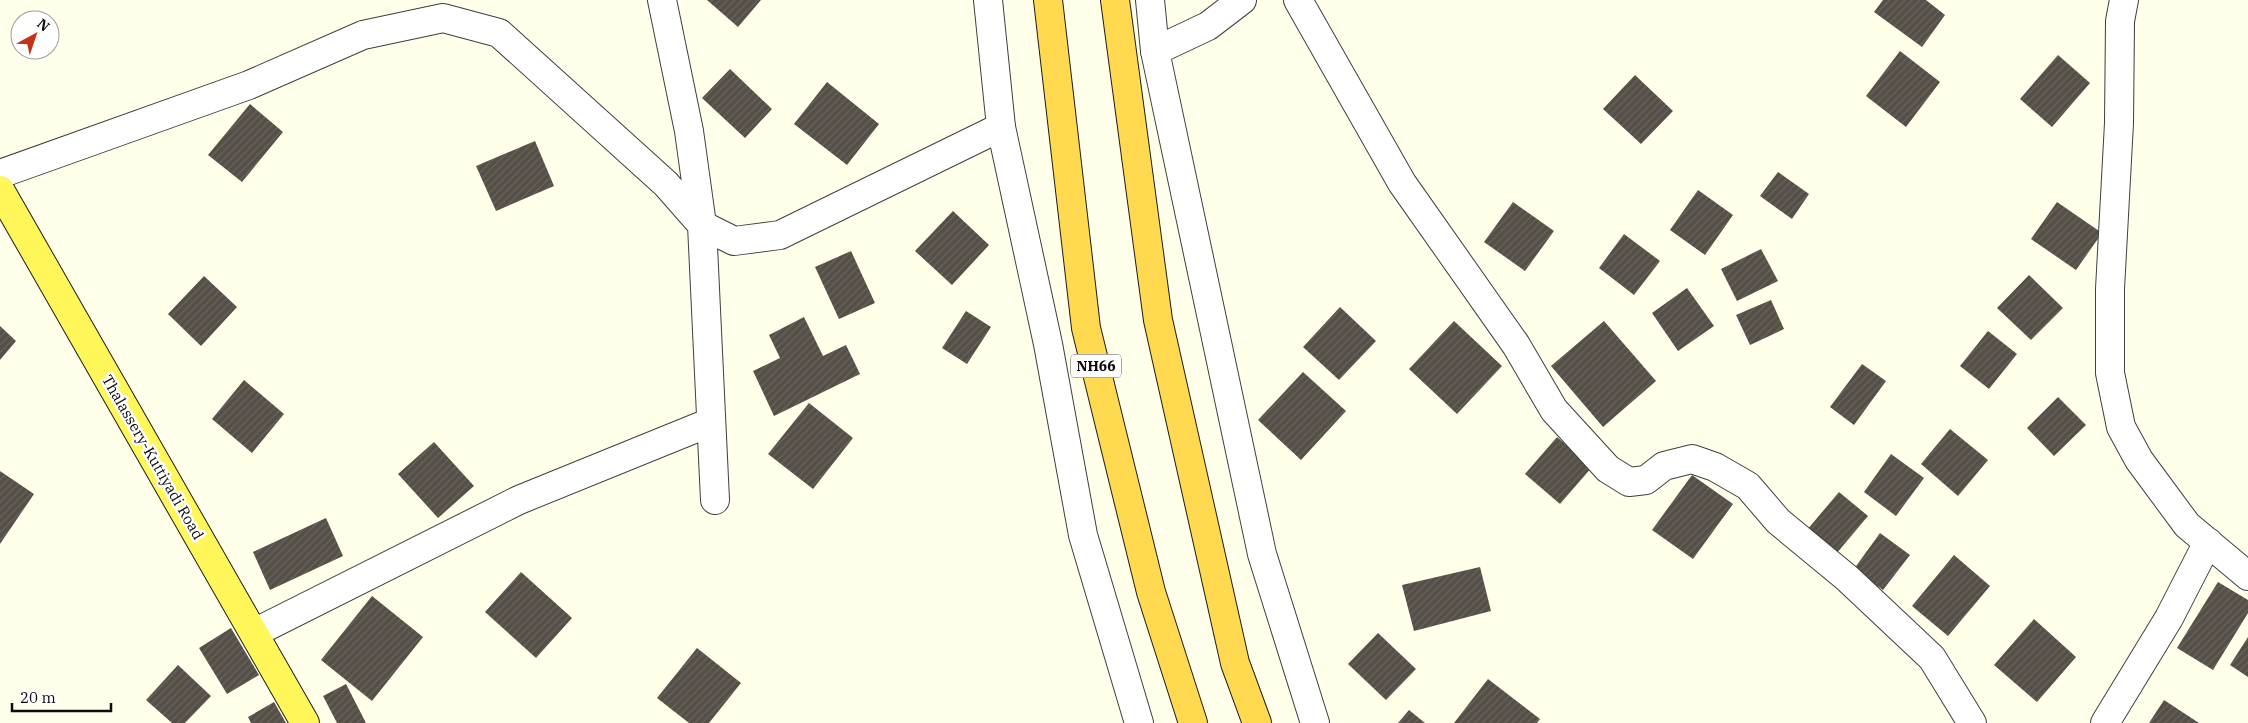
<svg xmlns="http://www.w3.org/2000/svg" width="2248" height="723" viewBox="0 0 2248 723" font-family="'IBM Plex Serif',serif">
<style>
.building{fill:url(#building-hatch)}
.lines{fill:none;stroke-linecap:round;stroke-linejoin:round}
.minor-casing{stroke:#3f3f3f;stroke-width:30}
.tertiary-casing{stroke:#3f3f3f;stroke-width:30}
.primary-casing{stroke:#1d1d1d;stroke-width:30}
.trunk-casing{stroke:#1d1d1d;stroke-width:30}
.minor{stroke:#fff;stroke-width:28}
.tertiary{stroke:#fff;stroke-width:28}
.primary{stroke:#fff65a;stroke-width:28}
.trunk{stroke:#ffda51;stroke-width:28}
.labels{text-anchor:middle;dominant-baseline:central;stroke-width:5;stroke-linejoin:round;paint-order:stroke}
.shield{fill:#fff;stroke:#555;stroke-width:1}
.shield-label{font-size:14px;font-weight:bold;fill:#0c0c0c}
.street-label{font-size:15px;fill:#0c0c0c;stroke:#fff}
</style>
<defs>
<pattern id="building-hatch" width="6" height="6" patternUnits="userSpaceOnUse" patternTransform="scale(1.25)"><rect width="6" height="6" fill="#554f47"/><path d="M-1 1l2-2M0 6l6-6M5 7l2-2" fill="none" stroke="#68645d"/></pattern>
</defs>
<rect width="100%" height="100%" fill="#ffffea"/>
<path class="building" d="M707,0h54l-23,27z
M1883,0h43l19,15 -23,32 -48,-35z
M1900,51l40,31 -34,45 -40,-31z
M2058,55l32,28 -38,44 -32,-28z
M730,69l42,40 -27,29 -43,-40z
M1635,75l38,36 -32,33 -38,-35z
M827,82l52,42 -32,41 -53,-41z
M250,104l33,28 -41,50 -34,-27z
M535,141l19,45 -58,25 -20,-45z
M1778,172l31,22 -17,25 -32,-23z
M1698,190l35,25 -28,40 -35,-25z
M1513,202l41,29 -29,40 -41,-29z
M2057,202l45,31 -26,37 -45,-31z
M953,211l36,34 -37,40 -37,-34z
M1624,234l36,27 -26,34 -35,-27z
M1761,249l17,32 -41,20 -16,-32z
M851,251l24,52 -36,16 -24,-52z
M2029,275l34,33 -32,32 -34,-32z
M204,276l33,31 -36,39 -33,-32z
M1687,288l27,38 -36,25 -26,-38z
M1771,300l13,29 -34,16 -14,-30z
M1340,307l36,34 -37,39 -36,-33z
M966,311l25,16 -24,37 -25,-16z
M804,317l19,39 23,-11 14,29 -86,42 -21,-45 27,-13 -11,-23z
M1454,321l48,45 -45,48 -48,-45z
M1604,321l52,60 -53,46 -52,-61z
M0,326l16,15 -16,19z
M1988,331l29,23 -28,35 -29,-23z
M1862,364l24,17 -32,44 -24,-18z
M1303,372l43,39 -45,49 -43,-40z
M244,380l40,34 -32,39 -40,-34z
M2058,397l28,28 -32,31 -27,-28z
M809,403l44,35 -40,51 -45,-35z
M1950,429l38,31 -30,36 -37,-32z
M1557,437l35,30 -32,37 -35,-30z
M434,442l40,44 -36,32 -40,-44z
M1891,454l33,24 -28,38 -32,-24z
M0,471l34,23 -34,50z
M1692,475l41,29 -40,55 -41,-29z
M1839,492l29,24 -32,38 -29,-24z
M326,518l17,38 -73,34 -17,-38z
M1880,533l30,22 -27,35 -29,-21z
M1954,555l36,31 -42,50 -36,-30z
M1480,567l11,44 -77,20 -12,-46z
M521,572l51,46 -36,40 -51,-46z
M2218,582l30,18v13l-35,57 -36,-22z
M372,596l51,41 -51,64 -51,-41z
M2034,619l42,38 -39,45 -43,-37z
M231,628l28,47 -32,19 -28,-46z
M1378,633l38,36 -30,31 -38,-36z
M2248,637v40l-18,-12z
M697,648l44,35 -32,40h-20l-32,-25z
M178,665l33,31 -26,27h-13l-26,-23z
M1488,679l52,40 -3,4h-83z
M346,684l20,39h-29l-14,-27z
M2164,700l35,23h-50z
M274,702l12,21h-35l-3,-6z
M1409,710l16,13h-27z"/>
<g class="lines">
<defs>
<path id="minor" d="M662,0l27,131 13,94 13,275
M1298,0l104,183 114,162 38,65 54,59 21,13 17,-2 18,-14 28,-7 23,8 33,19 30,35 69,57 85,80 40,65
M2124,0l-4,21 -1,102 -9,166v84l11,54 18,33 48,65 61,51
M1155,51l53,-25 34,-26
M0,174l249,-89 114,-50 80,-17 56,15 167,151 36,41 32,16 46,-6 221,-108
M254,633l265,-133 192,-78
M2105,723l64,-105 39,-76"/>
<path id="tertiary" d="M988,0l13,127 47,217 35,191 56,188
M1150,0l5,51 107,503 53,169"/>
<path id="primary" d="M0,190l305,533"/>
<path id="trunk" d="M1048,0l38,328 65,264 42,131
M1115,0l43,320 77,343 22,60"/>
</defs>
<use href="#minor" class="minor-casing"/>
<use href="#tertiary" class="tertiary-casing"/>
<use href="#primary" class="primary-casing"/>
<use href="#trunk" class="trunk-casing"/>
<use href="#minor" class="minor"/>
<use href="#tertiary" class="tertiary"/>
<use href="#primary" class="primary"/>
<use href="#trunk" class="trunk"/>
</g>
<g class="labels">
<rect class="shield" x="1071" y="354.5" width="50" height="23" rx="4"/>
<g class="shield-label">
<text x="1096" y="366">NH66</text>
</g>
<g class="street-label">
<text transform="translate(153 457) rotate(60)">Thalassery-Kuttiyadi Road</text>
</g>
</g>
<g transform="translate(35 35) rotate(40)"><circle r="24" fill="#ffffff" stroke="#9e9e9e"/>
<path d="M0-4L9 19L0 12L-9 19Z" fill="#c63219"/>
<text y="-8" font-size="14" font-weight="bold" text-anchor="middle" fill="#0c0c0c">N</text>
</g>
<path d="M12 703v8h99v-8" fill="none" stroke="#0c0c0c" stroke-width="2.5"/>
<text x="20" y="703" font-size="15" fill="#0c0c0c" stroke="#ffffff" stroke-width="4" paint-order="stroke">20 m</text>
</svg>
